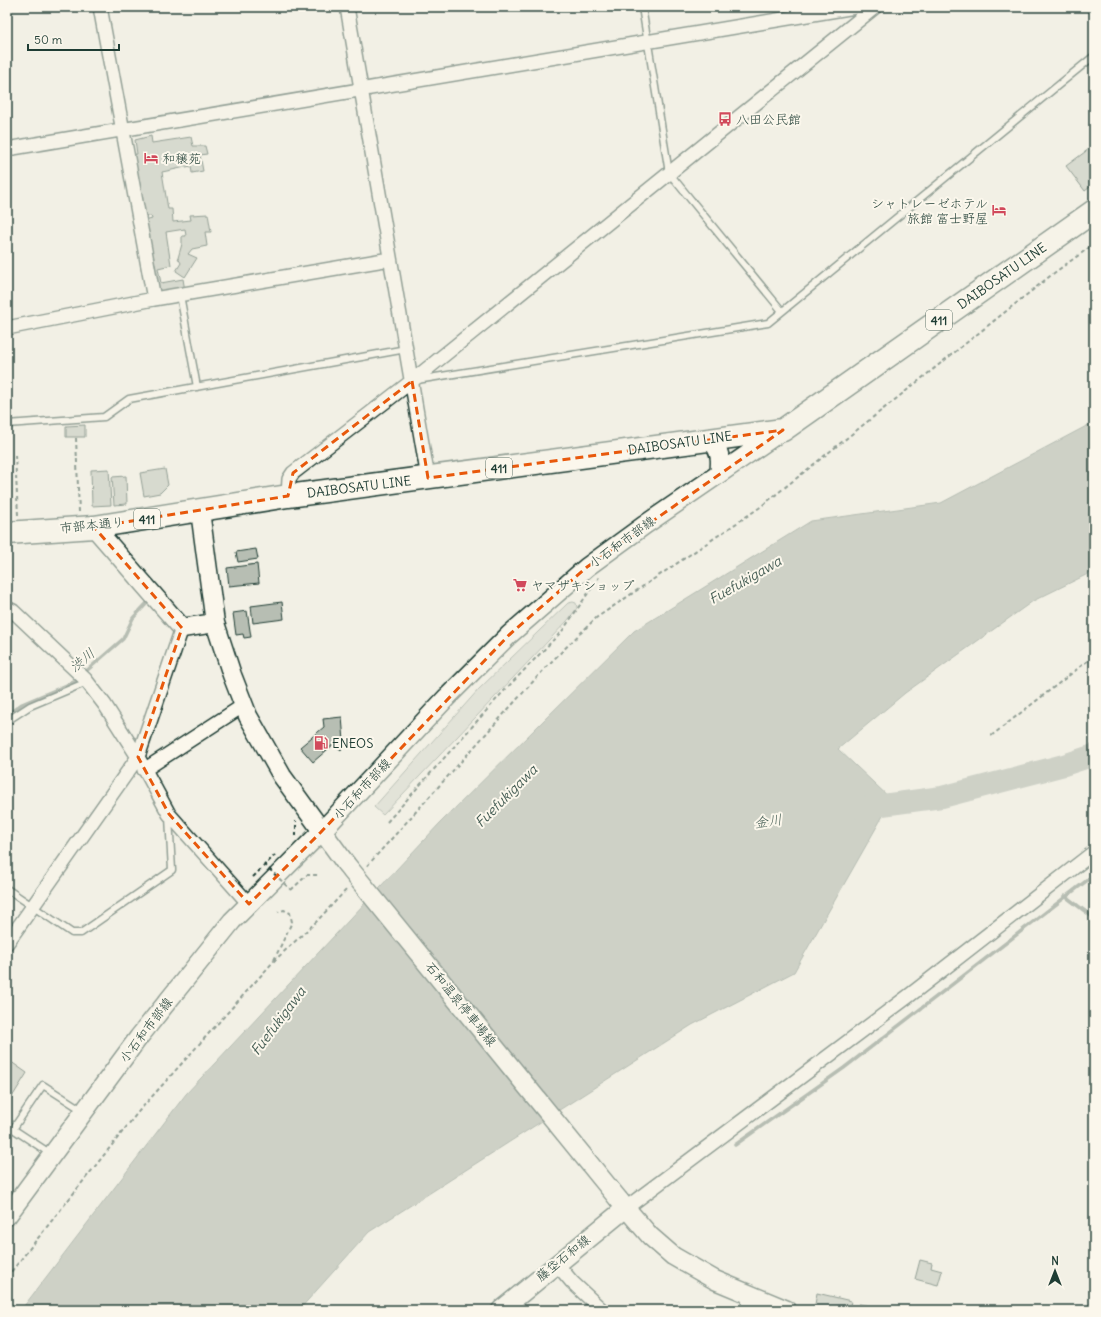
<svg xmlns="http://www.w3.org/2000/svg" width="1101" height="1317" viewBox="0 0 1101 1317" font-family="Delius,'Klee One',sans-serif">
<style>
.green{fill:#cfd2c8;stroke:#77887e}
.water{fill:#a2aba1;stroke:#6e7f75}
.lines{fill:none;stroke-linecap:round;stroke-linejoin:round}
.stream{stroke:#6e7f75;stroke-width:3.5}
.river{stroke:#a2aba1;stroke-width:22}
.building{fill:#b7beb3;stroke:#1f3d34}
.lane-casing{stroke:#1f3d34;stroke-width:9}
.street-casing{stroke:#1f3d34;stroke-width:16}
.secondary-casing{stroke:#1f3d34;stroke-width:21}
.highway-casing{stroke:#1f3d34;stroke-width:25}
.path{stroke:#1f3d34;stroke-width:2;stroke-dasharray:4 3;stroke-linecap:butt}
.lane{stroke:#fbf7ec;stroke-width:6}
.street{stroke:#fbf7ec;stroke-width:13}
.secondary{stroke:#fbf7ec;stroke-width:18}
.highway{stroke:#fbf7ec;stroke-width:22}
.secondary-bridge-casing{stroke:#1f3d34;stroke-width:21;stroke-linecap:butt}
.path-bridge{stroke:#1f3d34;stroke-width:2;stroke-dasharray:4 3;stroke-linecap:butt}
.secondary-bridge{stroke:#fbf7ec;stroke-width:18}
.marked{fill:none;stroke:#e8590c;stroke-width:3;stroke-dasharray:8 5;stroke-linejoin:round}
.labels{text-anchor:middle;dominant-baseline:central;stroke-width:4;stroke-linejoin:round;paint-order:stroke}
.shield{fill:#fbf7ec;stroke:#61756b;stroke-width:1}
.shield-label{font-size:12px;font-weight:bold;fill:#1f3d34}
.poi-label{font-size:13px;fill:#1f3d34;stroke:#fbf7ec;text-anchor:start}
.street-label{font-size:13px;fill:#1f3d34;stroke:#fbf7ec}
.water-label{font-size:14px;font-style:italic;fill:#465e55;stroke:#fbf7ec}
</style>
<rect width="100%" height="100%" fill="#f2f0e5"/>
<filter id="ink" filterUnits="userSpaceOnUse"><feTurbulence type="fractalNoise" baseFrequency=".025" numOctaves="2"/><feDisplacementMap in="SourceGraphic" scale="8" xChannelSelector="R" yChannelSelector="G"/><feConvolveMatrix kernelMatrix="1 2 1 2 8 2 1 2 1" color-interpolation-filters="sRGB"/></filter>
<g filter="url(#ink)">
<path class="green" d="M573,602l3,1 1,5 -9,12 -185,195 -9,-8 105,-118 89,-86z"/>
<path class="water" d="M1094,422v149l-61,30 -128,92 -67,56 54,51 -98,172 -102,53 -323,207 -70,78h-278l165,-216 254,-271 194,-192 177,-110 130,-18z"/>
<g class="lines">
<path class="stream" d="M84,673l39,-34 10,-21 17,-18
M7,715l15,-11 54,-23 4,-4
M1065,896l29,22
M735,1145l109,-77 250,-193"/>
<path class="river" d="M860,808l82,-11 122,-32 30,-10"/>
</g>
<path class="building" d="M151,136l1,7 39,-6 2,9h12l2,8 -7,1 3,16 -11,2 -1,-7 -29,6 6,37h4l1,13 18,-2 -1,-5 18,-1 3,18h-6l2,14 -15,3 -4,5 9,4 -12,19 -9,-6 5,-8 -3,-5 4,-14v-8h4l-1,-7 -19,3 5,33 -13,3 3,15 22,-4 2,12 -29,5 -11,-75 7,-2 -1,-3 -10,1 -12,-62 8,-1 -2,-14z
M1093,146l1,38 -9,7 -19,-25z
M85,425v12h-19v-11z
M109,469l2,36 -19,1 -1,-36z
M165,469l3,16 -8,8 -16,3 -4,-23z
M126,476l1,28 -13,1 -2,-28z
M256,549l2,10 -20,3 -2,-10z
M257,564l2,19 -30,3 -2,-18z
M282,602l2,17 -31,4 -2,-17z
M247,611l4,26 -7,1 -1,-4 -7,1 -3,-22z
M342,717l2,24 -3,9 -7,-6 -21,18 -13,-15 24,-20 -1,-8z
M7,1059l20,14 -20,32z
M920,1260l12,3 -1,5 11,3 -4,14 -23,-6z
M817,1293l34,8 -2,9h-35z
M859,1304l11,2 -1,4h-11z"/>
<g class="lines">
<defs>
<path id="lane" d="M642,7l27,166 113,138
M180,295l17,92
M417,380l351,-57 326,-267
M7,424l97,-7 25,-18 277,-50
M7,721l23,-15 57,-24
M7,889l65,44h9l91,-63 -3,-53
M51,1154l-38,-25 30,-44 39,25"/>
<path id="street" d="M100,7l54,292
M347,7l81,471
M7,149l848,-142
M7,328l147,-29 236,-40
M288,496l1,-17 4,-6 119,-92 463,-374
M7,608l6,3 72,68 20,26 33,52 31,57 80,90
M144,770l100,-65
M7,943l131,-186 44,-129
M626,1208l284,-213 184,-143
M556,1263l16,19 30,28
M748,1310l1,-15"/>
<path id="secondary" d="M709,439c12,10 12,21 10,35
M200,511l15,112 17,52 16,41 34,60 64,88
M94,527l88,101 33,-5
M619,1200l31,36 23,20 42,24 72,30
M7,1216l132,-179 93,-116 89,-89 126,-135 62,-62 78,-68 59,-43 137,-94
M501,1310l125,-102"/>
<path id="highway" d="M7,533l87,-6 194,-31 495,-66 311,-219"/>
</defs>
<use href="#lane" class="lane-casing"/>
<use href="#street" class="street-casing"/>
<use href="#secondary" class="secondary-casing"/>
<use href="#highway" class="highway-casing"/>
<path class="path" d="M76,438l3,74
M15,455l3,60
M991,736l103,-80
M387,822l116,-130 60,-62 36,-53
M296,836v-15
M367,866l181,-201 48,-47 163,-110 295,-235 40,-29
M253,877l22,-22
M291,890l16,-15h12
M274,960l18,-38 -2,-9 -6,-3 -6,2
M7,1277l132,-166 135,-150 42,-39 31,-33"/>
<use href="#lane" class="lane"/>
<use href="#street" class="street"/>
<use href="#secondary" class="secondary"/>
<use href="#highway" class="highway"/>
<defs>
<path id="secondary-bridge" d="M346,864l273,336"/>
</defs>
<use href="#secondary-bridge" class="secondary-bridge-casing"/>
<path class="path-bridge" d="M264,864l27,26"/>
<use href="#secondary-bridge" class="secondary-bridge"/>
</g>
</g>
<path d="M0 0H1101V1317H0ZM412,381l16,97 355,-48 -196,137 -78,68 -188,197 -72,72 -80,-90 -31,-57 44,-129 -88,-101 194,-31 5,-23z" fill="#f2f0e5" fill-opacity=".55" fill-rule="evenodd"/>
<path class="marked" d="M412,381l16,97 355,-48 -196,137 -78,68 -188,197 -72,72 -80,-90 -31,-57 44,-129 -88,-101 194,-31 5,-23z"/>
<defs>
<symbol id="bus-bare" viewBox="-9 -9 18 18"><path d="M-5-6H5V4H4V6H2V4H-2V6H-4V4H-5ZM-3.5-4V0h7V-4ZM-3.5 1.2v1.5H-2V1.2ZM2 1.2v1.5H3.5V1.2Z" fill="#d1495b" stroke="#fbf7ec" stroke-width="2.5" paint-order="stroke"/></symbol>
<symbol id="hotel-bare" viewBox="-9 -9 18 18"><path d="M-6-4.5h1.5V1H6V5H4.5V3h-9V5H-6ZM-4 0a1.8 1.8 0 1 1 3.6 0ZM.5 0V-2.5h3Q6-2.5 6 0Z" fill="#d1495b" stroke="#fbf7ec" stroke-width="2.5" paint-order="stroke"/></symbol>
<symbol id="supermarket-bare" viewBox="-9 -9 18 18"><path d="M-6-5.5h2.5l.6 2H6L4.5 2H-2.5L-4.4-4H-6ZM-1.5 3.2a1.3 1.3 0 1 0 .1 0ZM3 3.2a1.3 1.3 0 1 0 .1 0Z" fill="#d1495b" stroke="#fbf7ec" stroke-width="2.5" paint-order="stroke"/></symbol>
<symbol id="fuel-bare" viewBox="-9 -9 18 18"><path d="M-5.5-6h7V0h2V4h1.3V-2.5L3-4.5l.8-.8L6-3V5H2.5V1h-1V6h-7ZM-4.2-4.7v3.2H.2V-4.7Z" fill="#d1495b" stroke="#fbf7ec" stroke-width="2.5" paint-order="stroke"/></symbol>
</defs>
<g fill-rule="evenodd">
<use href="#bus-bare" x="715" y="109" width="20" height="20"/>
<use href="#hotel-bare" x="141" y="148" width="20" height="20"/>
<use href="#hotel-bare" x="989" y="200" width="20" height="20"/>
<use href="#supermarket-bare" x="510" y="575" width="20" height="20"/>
<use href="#fuel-bare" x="311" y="733" width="20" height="20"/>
</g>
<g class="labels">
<g class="shield">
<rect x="926" y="310" width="26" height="20" rx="3"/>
<rect x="486" y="458" width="26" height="20" rx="3"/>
<rect x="134" y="509" width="26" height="20" rx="3"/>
</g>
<g class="shield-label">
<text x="939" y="320">411</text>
<text x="499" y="468">411</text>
<text x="147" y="519">411</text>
</g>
<g class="poi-label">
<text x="736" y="119">八田公民館</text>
<text x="162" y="158">和穣苑</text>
<text x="988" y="203" text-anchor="end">シャトレーゼホテル<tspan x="988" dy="15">旅館 富士野屋</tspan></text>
<text x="531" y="585">ヤマザキショップ</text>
<text x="332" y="743">ENEOS</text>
</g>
<g class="street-label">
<text transform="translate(1002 276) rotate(-35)">DAIBOSATU LINE</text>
<text transform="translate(680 443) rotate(-8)">DAIBOSATU LINE</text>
<text transform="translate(359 487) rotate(-7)">DAIBOSATU LINE</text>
<text transform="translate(92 525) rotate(-6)">市部本通り</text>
<text transform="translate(622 542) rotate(-36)">小石和市部線</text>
<text transform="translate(362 789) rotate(-47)">小石和市部線</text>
<text transform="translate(461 1004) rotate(51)">石和温泉停車場線</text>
<text transform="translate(146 1030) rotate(-53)">小石和市部線</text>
<text transform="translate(563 1258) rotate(-39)">藤垈石和線</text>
</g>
<g class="water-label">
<text transform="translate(745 580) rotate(-30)">Fuefukigawa</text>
<text transform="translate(82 660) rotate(-40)">渋川</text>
<text transform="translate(506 796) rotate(-45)">Fuefukigawa</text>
<text transform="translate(768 821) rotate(-8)">金川</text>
<text transform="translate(278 1021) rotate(-53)">Fuefukigawa</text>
</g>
</g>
<rect width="1101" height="1317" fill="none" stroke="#fbf7ec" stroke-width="24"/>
<rect x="12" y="12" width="1077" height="1293" fill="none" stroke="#1f3d34" stroke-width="1.5" filter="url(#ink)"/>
<g transform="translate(1055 1271)" stroke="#fbf7ec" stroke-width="3" paint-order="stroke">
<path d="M0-3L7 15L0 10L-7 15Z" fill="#1f3d34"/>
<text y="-6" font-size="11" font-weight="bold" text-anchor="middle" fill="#1f3d34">N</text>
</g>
<path d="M28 44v6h91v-6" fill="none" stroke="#1f3d34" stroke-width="2"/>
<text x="34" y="44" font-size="12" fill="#1f3d34" stroke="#fbf7ec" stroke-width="3" paint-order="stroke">50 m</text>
</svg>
